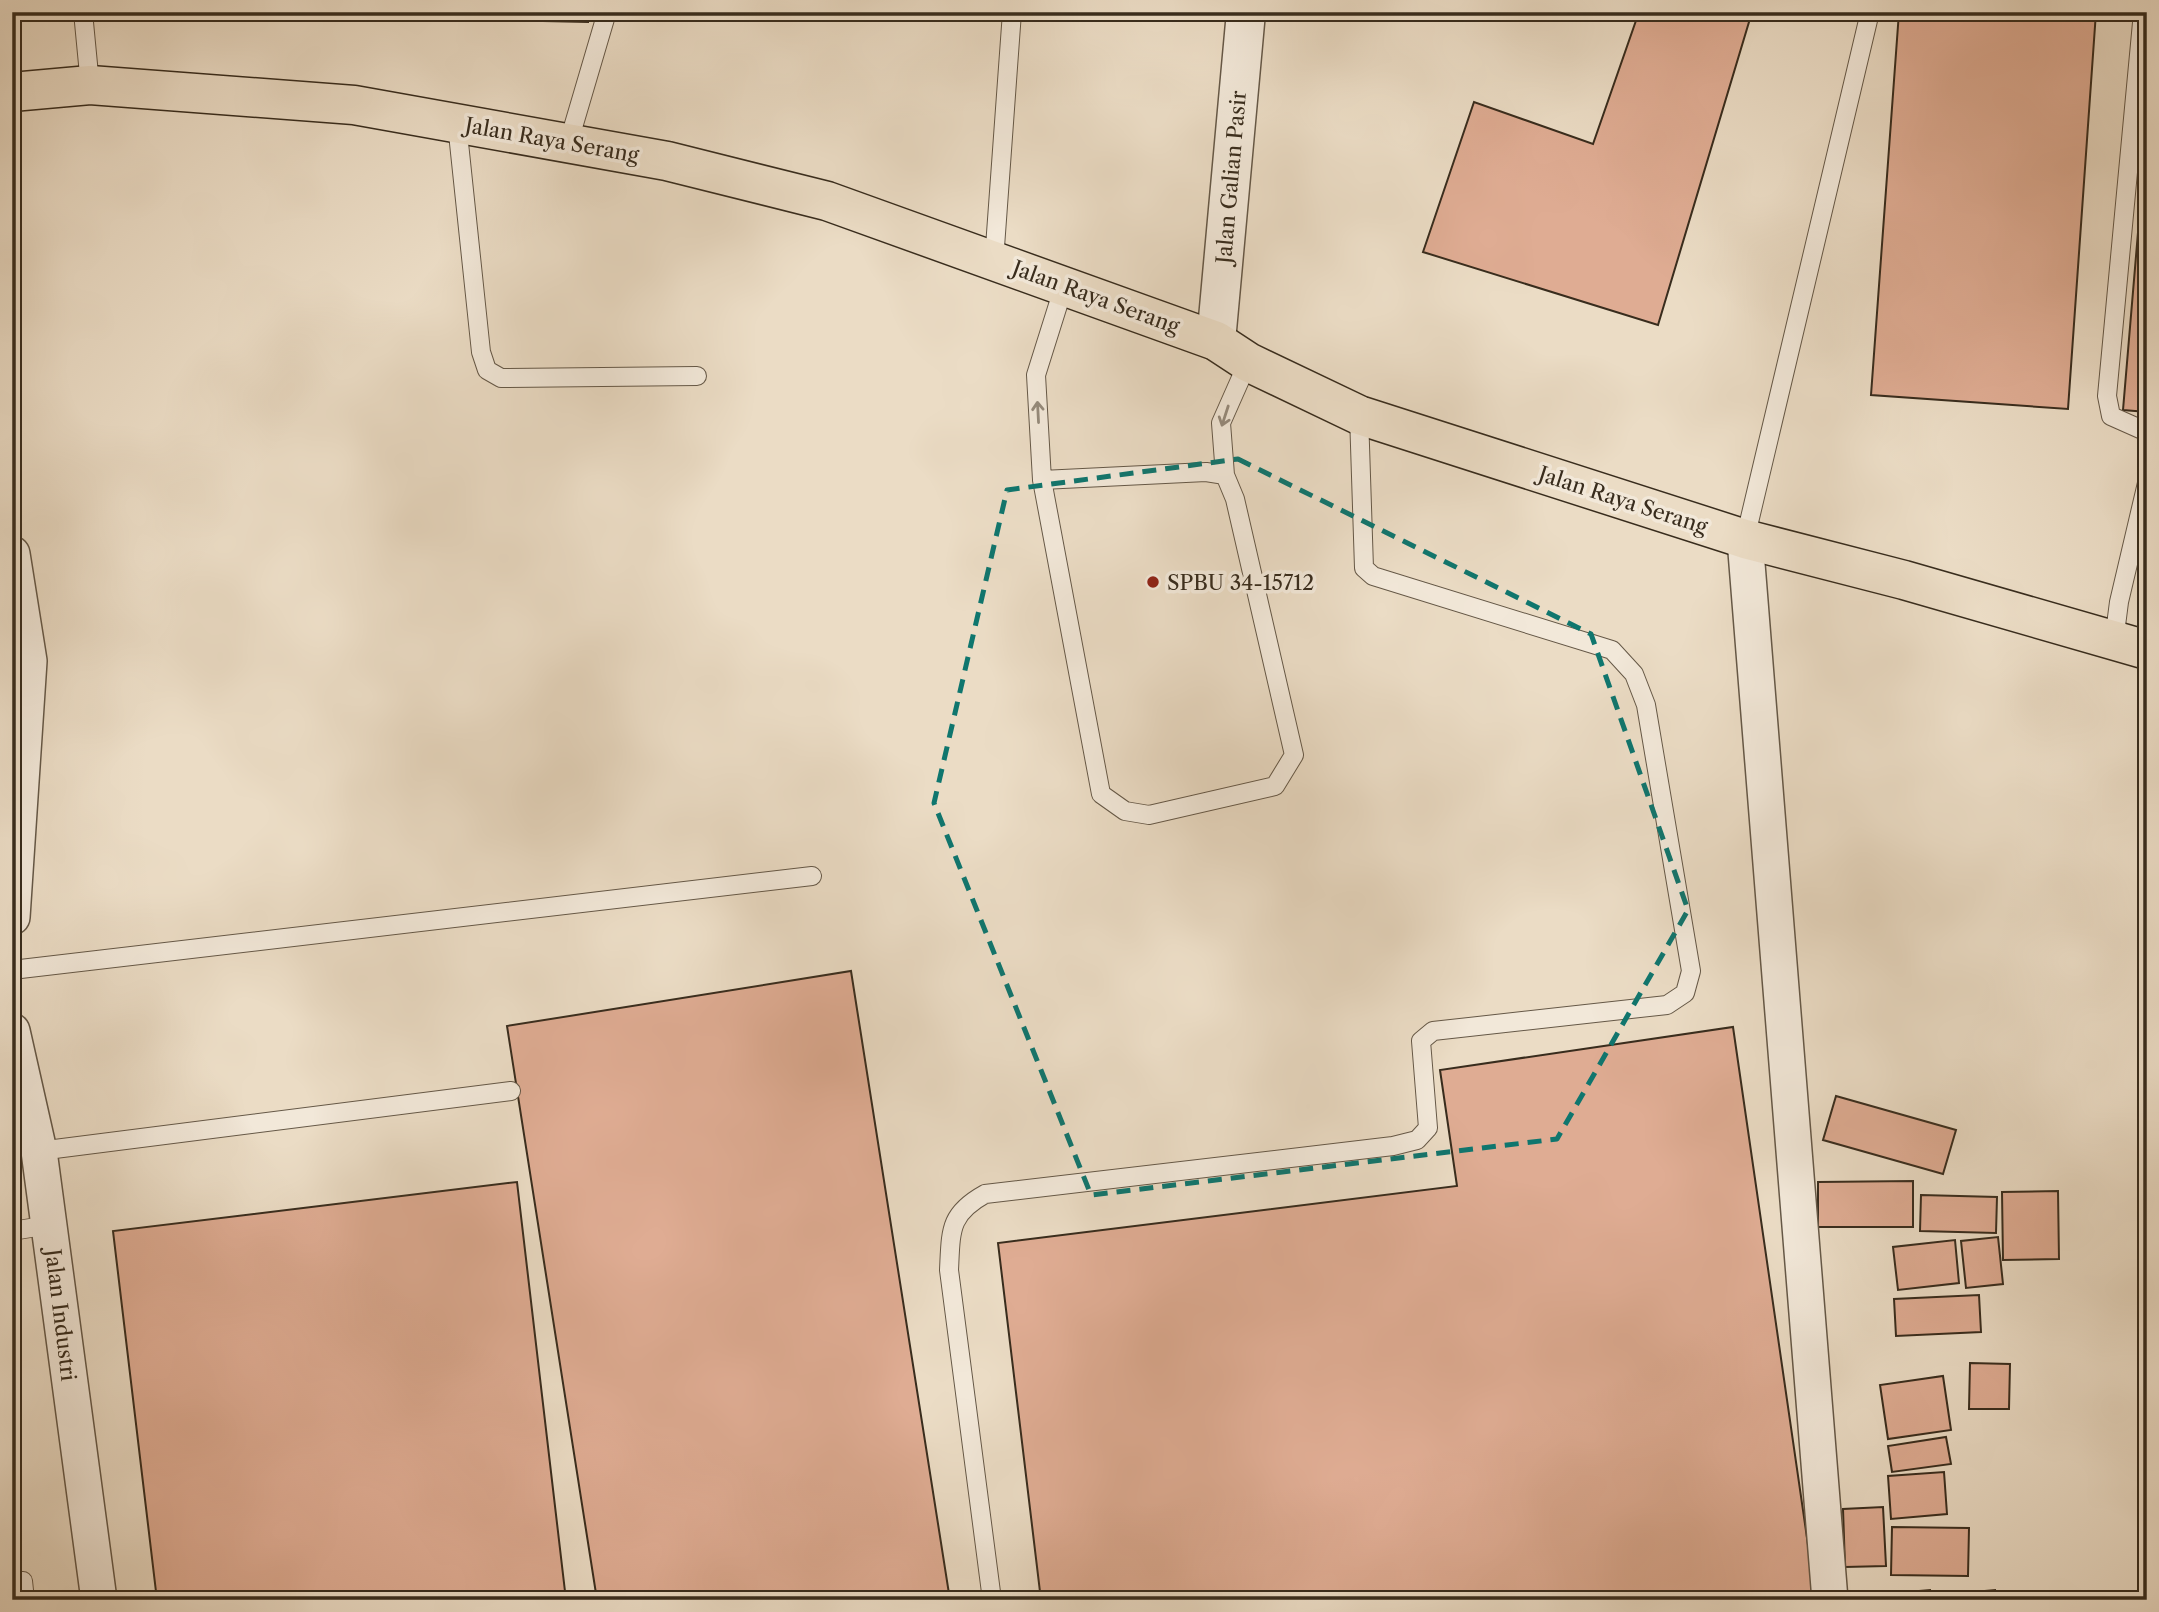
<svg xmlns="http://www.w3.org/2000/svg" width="2159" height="1612" viewBox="0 0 2159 1612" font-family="'Libre Caslon Text',serif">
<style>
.building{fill:#dfac93;stroke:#382c1d;stroke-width:2}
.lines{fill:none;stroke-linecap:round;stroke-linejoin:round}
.service-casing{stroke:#655847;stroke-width:20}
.minor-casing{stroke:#655847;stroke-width:38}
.tertiary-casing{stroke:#655847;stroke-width:41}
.trunk-casing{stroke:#382c1d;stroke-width:41}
.service{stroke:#f2e8d9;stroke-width:18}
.minor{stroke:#f2e8d9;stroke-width:35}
.tertiary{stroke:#f2e8d9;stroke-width:38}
.trunk{stroke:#ebdcc5;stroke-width:38}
.oneway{stroke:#958a7b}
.marked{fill:none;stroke:#0f766e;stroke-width:5;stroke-dasharray:14 9;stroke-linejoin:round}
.poi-dot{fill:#8f2418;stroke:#f2e8d9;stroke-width:2.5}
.labels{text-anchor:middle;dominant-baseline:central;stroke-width:7;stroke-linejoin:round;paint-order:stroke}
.street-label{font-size:21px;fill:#382c1d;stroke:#f2e8d9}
.poi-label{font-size:21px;fill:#382c1d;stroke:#f2e8d9;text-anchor:start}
</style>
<rect width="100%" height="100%" fill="#ebdcc5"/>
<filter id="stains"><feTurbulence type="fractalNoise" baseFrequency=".00286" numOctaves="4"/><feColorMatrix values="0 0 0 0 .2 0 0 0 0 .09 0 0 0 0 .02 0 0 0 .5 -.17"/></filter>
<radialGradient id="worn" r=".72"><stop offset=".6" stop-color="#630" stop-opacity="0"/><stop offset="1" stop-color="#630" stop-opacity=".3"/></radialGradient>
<path class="building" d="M405,12h183v10l-183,-4z
M1639,12h113l-94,313 -235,-73 51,-150 119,42z
M1899,12h197l-28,397 -197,-14z
M2147,126v286l-24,-2z
M851,971l99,629h-353l-90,-574z
M1733,1027l83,573h-775l-43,-357 459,-57 -17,-116z
M1836,1096l120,34 -13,44 -120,-34z
M1913,1181v46h-95v-45z
M517,1182l49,418h-409l-44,-369z
M2058,1191l1,68 -56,1 -1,-68z
M1921,1195l76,2 -1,36 -76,-2z
M1998,1237l5,47 -37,4 -5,-47z
M1955,1240l4,43 -61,7 -5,-43z
M1979,1295l2,37 -85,4 -2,-37z
M1970,1363l40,1 -1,45h-40z
M1943,1376l8,54 -63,9 -8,-54z
M1946,1437l5,27 -59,8 -4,-26z
M1944,1472l3,42 -56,5 -3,-43z
M1883,1507l3,59 -41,1 -2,-58z
M1892,1527l77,1 -1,48 -77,-1z
M1930,1590l1,10h-35v-7z
M1995,1590v10h-44v-6z"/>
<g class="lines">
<defs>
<path id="service" d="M83,12l7,73
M2143,12l-36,384 4,20 36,16
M457,124l24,228 6,18 14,8 196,-2
M569,141l38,-129
M994,261l18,-249
M1064,286l-28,89 6,105 59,314 24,17 24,4 126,-29 19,-31 -59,-256 -10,-24 -4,-52 27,-61
M1042,480l164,-8 19,3
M1745,539l125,-527
M2114,641l5,-39 28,-119
M12,970l800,-94
M39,1151l472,-60
M12,1231l37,-6
M23,1581l2,19
M992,1600l-43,-330c2,-40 0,-56 36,-76l408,-48 24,-6 11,-12 -7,-87 12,-10 234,-26 18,-12 6,-22 -45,-266 -12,-31 -22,-24 -239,-74 -9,-8 -5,-153"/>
<path id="minor" d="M1745,539l85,1061
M12,554l17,107 -17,256
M12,1031l27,120 60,449"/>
<path id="tertiary" d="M1216,341l30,-329"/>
<path id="trunk" d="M12,92l78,-7 264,20 313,56 160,40 389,140 32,21 111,53 386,124 159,41 243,70"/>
</defs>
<use href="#service" class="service-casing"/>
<use href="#minor" class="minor-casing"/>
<use href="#tertiary" class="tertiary-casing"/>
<use href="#trunk" class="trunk-casing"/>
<use href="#service" class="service"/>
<use href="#minor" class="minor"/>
<use href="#tertiary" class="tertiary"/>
<use href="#trunk" class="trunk"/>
</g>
<defs><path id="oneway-shaft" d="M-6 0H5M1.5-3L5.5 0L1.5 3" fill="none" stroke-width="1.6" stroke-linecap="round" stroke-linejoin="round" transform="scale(1.75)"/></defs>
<g class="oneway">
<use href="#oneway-shaft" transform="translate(1038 412) rotate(-93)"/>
<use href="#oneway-shaft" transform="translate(1225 416) rotate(108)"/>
</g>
<path class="marked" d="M1238,459l353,175 97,276 -131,229 -466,56 -157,-392 73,-313z"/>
<circle class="poi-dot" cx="1153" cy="582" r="7"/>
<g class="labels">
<g class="street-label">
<text transform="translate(552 140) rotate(10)">Jalan Raya Serang</text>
<text transform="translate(1231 177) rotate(-85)">Jalan Galian Pasir</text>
<text transform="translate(1096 297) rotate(20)">Jalan Raya Serang</text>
<text transform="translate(1623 500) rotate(18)">Jalan Raya Serang</text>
<text transform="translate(61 1315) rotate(83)">Jalan Industri</text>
</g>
<g class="poi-label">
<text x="1167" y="582">SPBU 34-15712</text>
</g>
</g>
<rect width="2159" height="1612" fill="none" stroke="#ebdcc5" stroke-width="42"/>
<rect x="14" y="14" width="2131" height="1584" fill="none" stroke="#382c1d" stroke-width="3.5"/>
<rect x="21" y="21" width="2117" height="1570" fill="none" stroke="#382c1d" stroke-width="2"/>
<rect width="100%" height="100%" filter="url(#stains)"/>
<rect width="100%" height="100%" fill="url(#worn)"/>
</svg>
